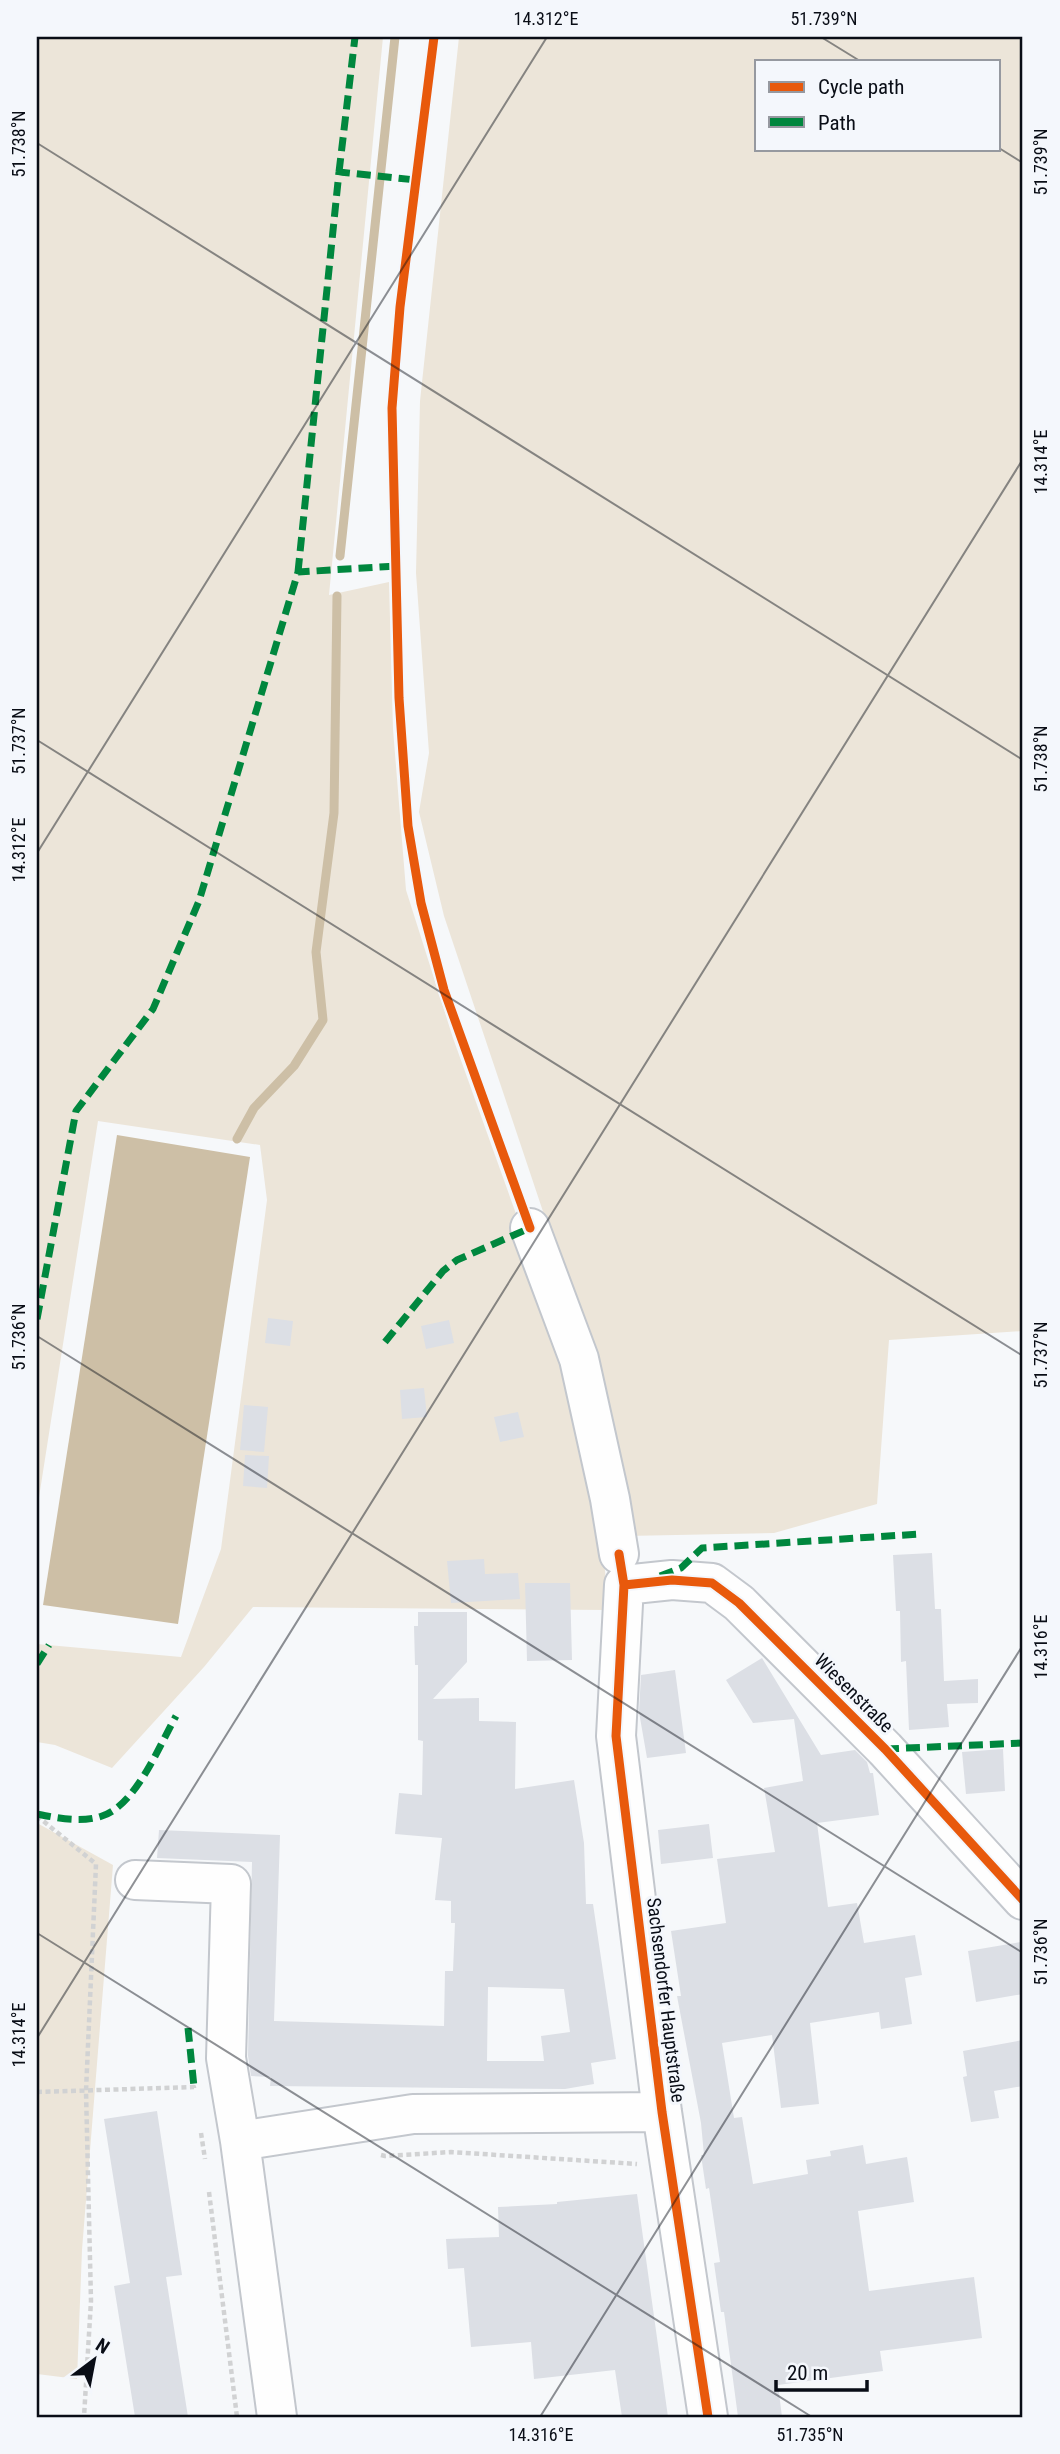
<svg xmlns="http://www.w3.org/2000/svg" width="1060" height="2454" viewBox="0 0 1060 2454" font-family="'Roboto Condensed',sans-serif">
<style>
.green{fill:#ece5d9;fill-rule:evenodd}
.water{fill:#cdbfa6}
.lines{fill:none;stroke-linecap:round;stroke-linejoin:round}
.stream{stroke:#cdbfa6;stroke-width:9}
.building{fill:#dcdfe5;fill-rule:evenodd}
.minor-casing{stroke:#c3c7cd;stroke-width:42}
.path{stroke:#d1d2d3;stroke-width:4.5;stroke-dasharray:5 3.5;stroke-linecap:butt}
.minor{stroke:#fefefe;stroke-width:38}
.quiet{stroke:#00873e;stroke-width:7;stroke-dasharray:14 7;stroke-linecap:butt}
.cycleway-casing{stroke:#f4f7fc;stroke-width:13}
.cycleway{stroke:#e8590c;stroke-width:9}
.ticks{fill:none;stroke:#090d16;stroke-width:2;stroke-opacity:0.45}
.labels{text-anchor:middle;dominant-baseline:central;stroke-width:6;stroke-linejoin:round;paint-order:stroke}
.street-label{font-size:19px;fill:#090d16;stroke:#f4f7fc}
.neatline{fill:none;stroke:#090d16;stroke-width:2.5}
.ticks-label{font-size:18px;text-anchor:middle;fill:#090d16}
</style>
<rect width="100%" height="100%" fill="#f6f8fa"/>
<path class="green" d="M37,37h346l-54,558 60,-13 4,147 13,161 47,148 105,293 43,187 7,92 -355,-3 -49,60 -92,101 -57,-23 -18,-3v-98l144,13 40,-108 46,-349 -7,-55 -162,-24 -61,389z
M459,37h564v1294l-134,9 -12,164 -103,29 -148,3 -51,-229 -131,-391 -25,-104 10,-59 -13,-180 4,-172zM757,61h242v88h-242z
M37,1823l76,42 -31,385 -5,129 -40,-5z"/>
<path class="water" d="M117,1135l133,22 -72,467 -135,-19z"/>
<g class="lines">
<path class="stream" d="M340,556l55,-519
M237,1139l17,-31 40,-42 29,-46 -7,-68 18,-139 3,-217"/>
</g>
<path class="building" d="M268,1318l25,3 -3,25 -25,-3z
M449,1320l5,23 -28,6 -5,-23z
M424,1388l3,29 -25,2 -2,-29z
M244,1405l24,2 -4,45 -24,-2z
M518,1412l6,25 -24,5 -6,-25z
M245,1455l24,1 -2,32 -24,-2z
M932,1553l3,56h6l3,72 34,-2v24l-31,1 2,23 -40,3 -3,-69 -5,1 -1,-51h-4l-3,-56z
M484,1559l1,15 33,-1 2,26 -69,4 -4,-42z
M525,1583h45l2,77 -45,1z
M418,1612h49v50l-34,37 46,-1v23l37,1 -1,67 59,-9 10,63 2,61h7l23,155 -25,4 3,21 -29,5 -295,-3 1,-9 -20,-1 -3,-20 4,-194 -95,-4 2,-28 121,5 -6,186 170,5 1,-55h8l2,-48h-4v-22l-16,-1 7,-62 -47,-4 4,-41 23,2 1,-54 -5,-1v-75h-3l-1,-39h4zM488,1987l76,2 6,43 -29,4 3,25h-57z
M762,1658l59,97 34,-5 12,12 3,11h3l6,42 -62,8 11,84 29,-4 7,40 51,-8 7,40 -17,3 7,46 -31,5 -2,-17 -69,11 9,81 -38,4 -9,-73 -50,8 12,75 8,-1 11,67 55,-10 -2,-14 25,-4 -1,-5 33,-6 3,19 41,-7 7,45 -56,9 11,80 105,-14 8,61 -102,13 3,20 -105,14 4,32h-44l-14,-105h-3l-7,-49 6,-1 -11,-74 -3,1 -5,-34h3l-3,-32 -24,-127h4l-10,-65 55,-8 -9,-64 58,-7 -11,-64 39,-7 -9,-62 -41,4 -27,-43z
M675,1670l11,83 -39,5 -8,-46 2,-37z
M1003,1749l2,42 -39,3 -4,-42z
M709,1824l4,34 -52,6 -3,-34z
M1021,1942l2,52 -47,8 -8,-51z
M1023,2040v46l-29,5 5,27 -28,4 -8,-45 4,-1 -4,-25z
M157,2111l25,164 -16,2 22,140h-53l-21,-131 16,-3 -26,-164z
M637,2194l31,223h-46l-7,-47 -81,9 -3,-37 -60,5 -7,-79 -16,1 -2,-30 53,-2 -1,-30 59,-3v-2z"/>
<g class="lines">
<defs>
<path id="minor" d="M530,1228l49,131 31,140 9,55
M135,1880l96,4 -5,174 14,83
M277,2417l-37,-276 173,-27 249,-2
M708,2417l-46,-305 -46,-376 8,-151 48,-5 40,3 27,20 146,146 138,151"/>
</defs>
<use href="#minor" class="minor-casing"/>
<path class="path" d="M37,1816l59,48 -10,227 5,210 -7,116
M37,2092l157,-5v3
M201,2133l4,26
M381,2155l4,1 66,-4 186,12
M209,2192l28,225"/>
<use href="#minor" class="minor"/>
<path class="quiet" d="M339,172l16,-135
M298,572l41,-400 77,8
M37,1319l39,-208 77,-102 46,-108 99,-329 99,-6
M385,1342l58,-71 14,-11 73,-32
M660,1576l21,-8 21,-20 218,-14
M37,1664l12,-19
M885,1749l138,-6
M37,1814c20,4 44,9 65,2 34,-11 57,-70 74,-100
M188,2028l6,59"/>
<defs>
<path id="cycleway" d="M434,37l-34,270 -8,101 7,290 9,128 13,77 23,87 86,238
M619,1554l5,31 -8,151 46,376 46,305
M624,1585l48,-5 40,3 27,20 146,146 138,151"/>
</defs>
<use href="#cycleway" class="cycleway-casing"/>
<use href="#cycleway" class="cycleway"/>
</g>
<path class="ticks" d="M821,37l39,24M37,143l986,617M999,148l24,15M37,740l986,616M37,853l510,-816M37,1336l986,617M37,1933l775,484M37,2038l986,-1579M540,2417l483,-772"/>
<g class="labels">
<g class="street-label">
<text transform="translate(854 1693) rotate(45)">Wiesenstraße</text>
<text transform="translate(666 2000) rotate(83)">Sachsendorfer Hauptstraße</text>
</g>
</g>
<rect width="1060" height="2454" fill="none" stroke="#f4f7fc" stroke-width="77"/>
<rect x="755" y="60" width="245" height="91" fill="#f4f7fc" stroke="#9699a0" stroke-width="2"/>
<rect x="769" y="82" width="35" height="10" fill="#e8590c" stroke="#9699a0" stroke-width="2"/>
<text x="818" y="94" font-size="21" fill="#090d16">Cycle path</text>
<rect x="769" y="117" width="35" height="10" fill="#00873e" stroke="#9699a0" stroke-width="2"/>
<text x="818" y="130" font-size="21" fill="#090d16">Path</text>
<g transform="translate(94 2360) rotate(32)" stroke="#f4f7fc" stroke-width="5" paint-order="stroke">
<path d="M0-5L12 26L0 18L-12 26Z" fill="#090d16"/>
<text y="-10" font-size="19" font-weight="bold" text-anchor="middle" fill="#090d16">N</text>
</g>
<path d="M776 2380v10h91v-10" fill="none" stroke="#090d16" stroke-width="3.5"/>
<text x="787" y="2380" font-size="21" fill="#090d16" stroke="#f4f7fc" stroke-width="5" paint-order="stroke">20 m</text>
<rect x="38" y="38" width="983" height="2378" class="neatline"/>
<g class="ticks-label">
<text x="546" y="25">14.312°E</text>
<text x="824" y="25">51.739°N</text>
<text transform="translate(19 144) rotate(-90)" y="6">51.738°N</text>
<text transform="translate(1041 162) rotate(-90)" y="6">51.739°N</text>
<text transform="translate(1041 462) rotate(-90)" y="6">14.314°E</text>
<text transform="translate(19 741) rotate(-90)" y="6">51.737°N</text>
<text transform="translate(1041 759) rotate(-90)" y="6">51.738°N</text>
<text transform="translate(19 850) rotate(-90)" y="6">14.312°E</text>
<text transform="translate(19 1337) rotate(-90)" y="6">51.736°N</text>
<text transform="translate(1041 1355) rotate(-90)" y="6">51.737°N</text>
<text transform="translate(1041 1647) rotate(-90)" y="6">14.316°E</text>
<text transform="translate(1041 1952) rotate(-90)" y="6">51.736°N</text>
<text transform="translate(19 2035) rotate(-90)" y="6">14.314°E</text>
<text x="541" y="2441">14.316°E</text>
<text x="810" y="2441">51.735°N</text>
</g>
</svg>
